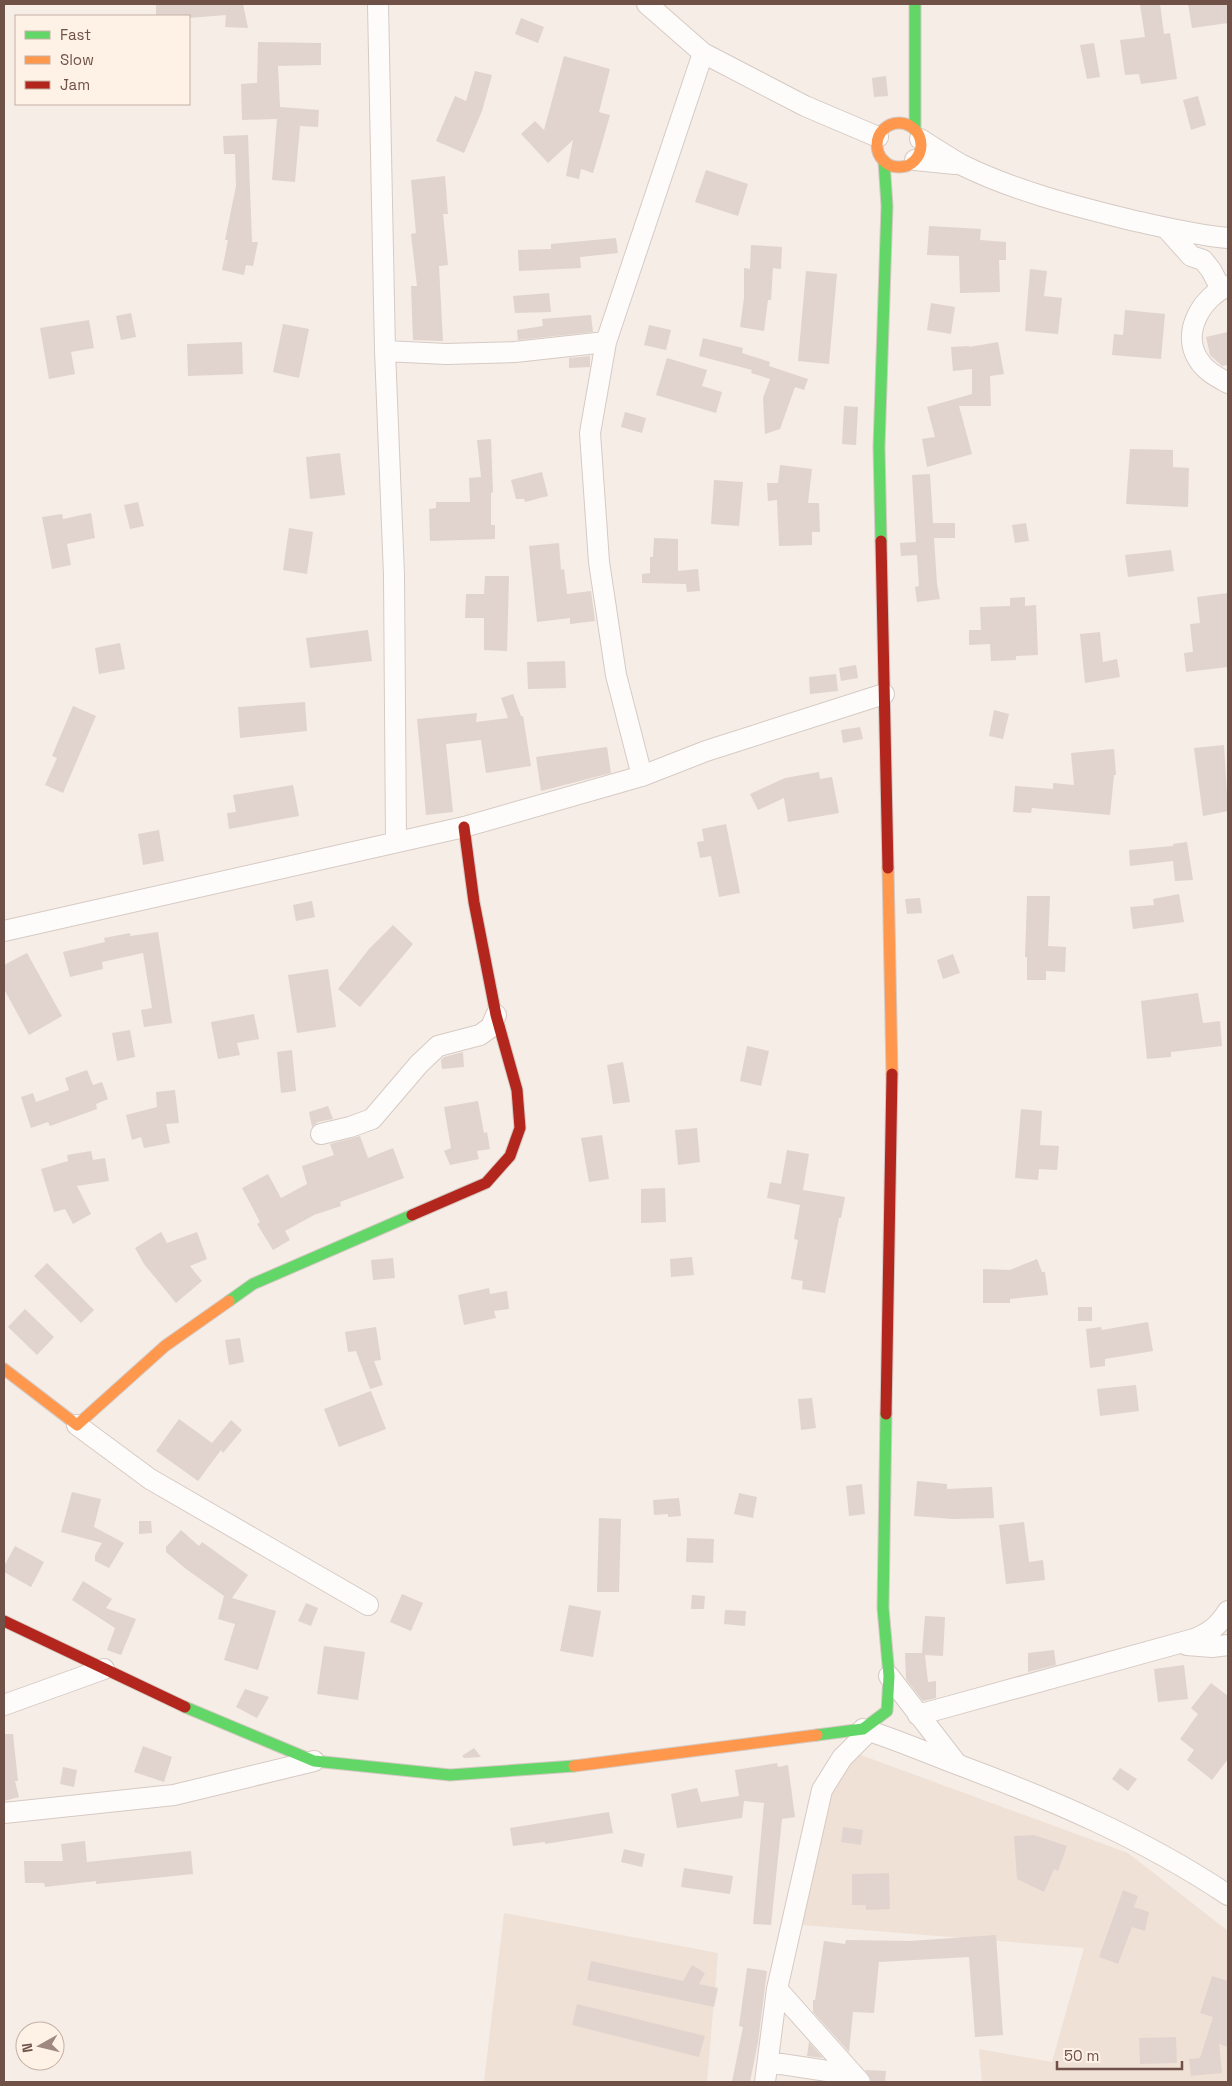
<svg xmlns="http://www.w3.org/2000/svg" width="1232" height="2086" viewBox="0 0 1232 2086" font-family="'Space Grotesk',sans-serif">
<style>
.residential{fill:#f0e1d6}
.building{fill:#e1d4ce}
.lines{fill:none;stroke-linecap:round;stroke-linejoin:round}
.street-casing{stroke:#d6cac4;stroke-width:22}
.fast-casing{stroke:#d5c9c3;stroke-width:13}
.slow-casing{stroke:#d5c9c3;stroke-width:13}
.jam-casing{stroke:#d5c9c3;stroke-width:13}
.street{stroke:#fefcfb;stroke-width:20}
.fast{stroke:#63d668;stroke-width:11}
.slow{stroke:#ff974d;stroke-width:11}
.jam{stroke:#b3261e;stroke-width:11}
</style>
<rect width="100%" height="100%" fill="#f5ede6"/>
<path class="residential" d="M839,1747l289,106 100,78v151h-246l-3,-33 73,13 32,-114 -282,-23z
M504,1913l214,40 -11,129h-223z"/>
<path class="building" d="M156,4h87l5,24 -23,-1 1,-12 -37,3v-2h-33z
M1160,4l4,30 6,-1 7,46 -36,5 -2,-10 -14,1 -5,-35 25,-3 -5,-32z
M1188,4h40v19l-36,5z
M521,18l23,9 -6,16 -23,-9z
M258,42l63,1v22l-43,1 2,41 39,3 -1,17 -18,-1 -5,56 -23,-2 5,-61 -35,1 -1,-36 16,-1z
M1094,43l6,34 -13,2 -7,-34z
M564,56l46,13 -11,43 11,3 -8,28 -9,30 -12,-4 -2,10 -13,-3 7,-36 -25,23 -27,-29 14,-13 9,9z
M475,71l17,4 -10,36 -18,42 -28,-12 19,-45 11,5z
M886,76l2,20 -14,1 -2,-19z
M1198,96l8,29 -15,5 -8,-30z
M248,135l4,107h6l-5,24 -7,-1 -2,10 -22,-5 6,-30h-3l11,-54 -1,-32h-11l-1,-18z
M706,170l42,14 -10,32 -43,-14z
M445,176l3,38h-5l5,51 -9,1 4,75 -30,-1 -2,-54h6l-6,-52 5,-1 -5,-53z
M929,226l52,3 -1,11 26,2v18h-7l1,32 -40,1 -1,-37 -32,-1z
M616,238l2,15 -38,4 1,11 -62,3 -1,-21 33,-1v-5z
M751,245l31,2 -1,22 -8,-1 -2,32h-3l-4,31 -24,-4 4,-29v-30l6,1z
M1030,269l17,2 -3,25 18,2 -4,36 -33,-3z
M806,271l31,3 -8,90 -31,-3z
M549,293l2,19 -36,1 -2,-17z
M931,303l24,4 -4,27 -24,-4z
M1125,310l40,4 -4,45 -49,-4 2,-21 9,1z
M131,313l5,24 -15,3 -5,-24z
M591,315l2,17 -75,8 -1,-10 26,-4 -1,-7z
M89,320l5,28 -23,4 4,22 -26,5 -9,-51z
M283,324l26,5 -10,49 -26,-6z
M649,325l22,5 -5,20 -22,-5z
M1228,332v33l-6,1 -12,-11 -4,-18z
M703,338l40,10 -1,5 28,9 -1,4 39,13 -4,11 -9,-3 -15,42 -15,5 -2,-36 7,-19 -19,-6 1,-3 -53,-14z
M242,342l1,32 -55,2 -1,-32z
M998,342l6,32 -14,2 1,30h-32l13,48 -45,13 -5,-28 13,-2 -8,-30 45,-13v-25l-19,2 -2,-24 18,-1v1z
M590,356v11l-21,1v-10z
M667,358l40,12 -5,16 20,6 -6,21 -60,-18z
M844,406l14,1 -2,38 -14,-1z
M625,412l21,6 -4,15 -21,-6z
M491,439l2,53 -2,1v32h4v14l-65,2 -1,-32 7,-1v-6h34l-1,-24 12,-1 -4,-37z
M1130,449l43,1v17l16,1 -1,39 -62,-3z
M340,453l5,42 -35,4 -4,-42z
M780,465l32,4 -4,34h11l1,29h-8v13l-33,1 -2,-46 -9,1 -1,-18h11z
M542,472l6,24 -23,6 -1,-3h-8l-5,-19z
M930,474l3,49h22v15h-21l3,46 3,15 -23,3 -2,-15 4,-1 -2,-31 -16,1 -1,-13 16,-1 -4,-67z
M714,480l29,2 -4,44 -28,-2z
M138,502l6,24 -14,3 -6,-24z
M91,513l4,25 -28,6 4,21 -19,4 -10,-52 20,-3 1,5z
M1026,523l3,18 -14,2 -3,-18z
M289,528l24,4 -6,42 -24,-4z
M654,538l24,1v32l20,-2 2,22 -13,1 -1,-8 -44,-1v-9l8,-1v-16h3z
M559,543l2,27 3,-1 3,25 24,-3 4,30 -25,3v-6l-33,4 -8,-76z
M1171,550l3,21 -46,6 -3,-22z
M485,576h24l-2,75 -23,-1v-32h-19l1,-24h18z
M1228,593v74l-42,5 -2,-19 9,-1 -3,-28 10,-1 -3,-26z
M1025,597v9l11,-1 2,50 -22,1v4l-25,1 -1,-17 -21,1v-15h12l-1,-23 30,-1v-8z
M368,630l4,31 -62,7 -4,-30z
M1100,632l3,30 14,-3 3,18 -35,6 -5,-49z
M120,643l5,26 -26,5 -4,-26z
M565,661l1,27 -38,1 -1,-27z
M856,665l2,13 -17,3 -2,-13z
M836,674l2,17 -28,3 -1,-17z
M513,694l8,22h2l8,50 -45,7 -5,-33 -35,4 7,68 -27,3 -9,-96 60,-6 -1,9 32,-4 -7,-20z
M305,702l2,29 -67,7 -2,-31z
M73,706l23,10 -33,77 -18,-8 12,-27 -5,-2z
M994,710l15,4 -6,25 -14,-3z
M860,727l3,12 -20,4 -2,-13z
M1224,745l4,66 -25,5 -9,-68z
M607,747l4,26 -70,18 -5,-34z
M1114,749l2,26h-2l-4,40 -78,-7 -1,5 -18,-1 2,-26 38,3v-6l21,2 -3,-32z
M819,772l1,7 12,-2 7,36 -51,9 -4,-24 -26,12 -8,-16 35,-16z
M293,785l6,31 -70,13 -2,-16 9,-1 -3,-17z
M726,824l14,69 -21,4 -8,-41 -11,2 -3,-16 7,-1 -2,-12z
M159,830l5,31 -21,4 -5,-31z
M1187,842l6,38 -18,1 -2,-20 -43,5 -1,-16 44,-4v-2z
M1179,894l5,28 -51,7 -3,-22 24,-2 -1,-6z
M1027,896h23l-2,50 18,1 -1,25 -19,-1v9h-19v-23h-2z
M920,898l2,15 -15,1 -2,-15z
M312,901l3,16 -19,4 -3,-16z
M393,925l20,19 -53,63 -22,-18 31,-40z
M158,932l14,91 -28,4 -3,-17 11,-2 -9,-55 -41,9 1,7 -33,8 -7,-25 42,-10 -1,-4 26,-5v3z
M27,953l35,63 -33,19 -25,-46v-24z
M953,954l7,19 -17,6 -6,-19z
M328,969l8,58 -39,6 -9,-58z
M1198,993l5,30 17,-2 2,25 -51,6v5l-24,2 -6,-58z
M254,1014l5,25 -22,4 3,12 -22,4 -7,-37z
M130,1030l5,27 -18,4 -5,-28z
M747,1046l22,5 -8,35 -21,-5z
M292,1050l4,41 -15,2 -4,-41z
M463,1052l1,15 -22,2 -1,-9 3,-3z
M623,1062l7,40 -17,2 -6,-39z
M87,1070l6,15 9,-3 6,17 -12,5 1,5 -47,17 -2,-4 -17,6 -10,-31 12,-4 3,9 33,-12 -4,-12z
M175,1090l4,33 -13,1 4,19 -26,5 -3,-11 -9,3 -6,-25 31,-8 -1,-15z
M478,1101l6,32 3,-1 3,17 -13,2 2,8 -29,6 -6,-14 7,-3 -7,-41z
M328,1106l5,13 -15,3 -6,5 -3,-15z
M1021,1109l21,2 -2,34 19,1 -2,24 -18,-1 -1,11 -23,-2z
M697,1128l3,34 -22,3 -3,-35z
M602,1135l7,44 -20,3 -8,-44z
M360,1136l8,22 25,-10 11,30 -64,24 1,4 -27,9 -29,16 5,9 -17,10 -16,-26 3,-2 -18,-34 26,-14 13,24 26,-14 -5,-18 32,-11 -4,-11z
M787,1150l22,4 -6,36 42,7 -4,21h-2l-14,75 -23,-4 1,-8 -12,-2 7,-39 -4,-1 6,-34 -33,-7 3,-16 11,2z
M91,1151l2,9 12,-2 4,23 -32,5 14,28 -18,10 -8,-15 -11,3 -13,-43 27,-8 -1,-6z
M665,1188l1,34 -25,1v-34z
M161,1232l6,11 30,-11 10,27 -17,7 12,15 -26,22 -32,-39 -9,-16z
M692,1257l2,18 -23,2 -1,-18z
M393,1258l2,20 -22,2 -2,-20z
M1037,1259l5,13h3l3,23 -38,4v4h-27v-34l27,1z
M47,1263l47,47 -13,13 -47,-47z
M489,1288l1,6 17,-3 2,18 -15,2 2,7 -32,7 -6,-30z
M1078,1307h14v14h-14z
M25,1309l29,28 -17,18 -29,-28z
M1148,1322l5,29 -48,8v7l-15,2 -4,-39 15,-2 1,3z
M376,1327l5,33 -7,1 9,24 -13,4 -14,-38 -8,1 -3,-20z
M240,1338l4,24 -15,3 -4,-25z
M1136,1385l3,26 -39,5 -3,-27z
M371,1391l15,38 -47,18 -15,-38z
M812,1398l4,30 -15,2 -3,-31z
M179,1419l33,24 19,-23 11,10 -19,23 -2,-3 -23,31 -42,-30z
M917,1481l30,3v5l45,-2 2,31 -41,1 -39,-3z
M862,1484l3,30 -16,2 -3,-30z
M72,1492l29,7 -7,28 30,16 -15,25 -14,-7v-6l7,-12 -41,-11z
M739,1493l18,4 -4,21 -19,-4z
M679,1498l2,18 -13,1v-3l-14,1 -1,-15z
M599,1518l22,1 -2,73h-22z
M139,1521h12l1,12 -13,1z
M1024,1522l5,40 14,-2 2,20 -39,4 -7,-59z
M181,1530l18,16 3,-4 46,33 -16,23 44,13 -18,59 -34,-10 11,-36 -17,-5 6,-23 -38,-27 -20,-17v-5z
M687,1538l27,1 -1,24 -27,-1z
M15,1546l29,16 -13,25 -27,-15v-6z
M83,1581l29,18 -6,9 30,11 -15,36 -14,-5 8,-22 -43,-28z
M402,1594l21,9 -12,28 -21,-9z
M692,1595l13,1 -1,13h-13z
M306,1603l12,5 -7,18 -13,-5z
M569,1605l32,6 -8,46 -33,-6z
M725,1610l21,1 -1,15 -21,-2z
M925,1616l20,1 -2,39 -18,-1 3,27 8,-1v17l-13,3 -17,-22 -1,-26h17z
M324,1646l41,6 -7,48 -41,-6z
M1054,1650l2,15 -28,7v-19z
M1184,1665l4,34 -30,3 -4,-33z
M1211,1683l17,13v63l-16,21 -25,-20 7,-10 -14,-11 18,-25 -7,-6z
M245,1689l24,8 -12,21 -21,-11z
M4,1734h9l5,47h-3l4,16 -15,4z
M143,1746l29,11 -8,25 -30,-10z
M474,1748l7,9 -17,1 -2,-2z
M777,1763l1,4 10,-2 7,52 -13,2 -11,106 -18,-1 11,-121 -20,-2 -2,17 -65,10 -6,-34 26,-6 4,14 38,-6 -4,-26z
M63,1767l14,3 -3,17 -14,-3z
M1120,1768l17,11 -9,12 -16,-12z
M609,1812l4,21 -68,11v-2l-32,4 -3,-18z
M843,1827l20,3 -2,15 -20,-3z
M1034,1835l33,11 -9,25 -4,-2 -10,23 -27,-13 -3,-43z
M85,1841l2,21 104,-11 2,23 -97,10v-3l-51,6 -1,-4h-19l-1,-22h39l-2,-17z
M624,1849l21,5 -3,13 -21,-5z
M684,1868l49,8 -3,18 -49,-7z
M889,1873l1,36 -24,1v-5h-14v-31z
M1123,1890l15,6 -4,11 15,5 -4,19 -13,-4 -14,37 -19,-7z
M996,1935l7,100 -28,2 -6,-80 -90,5 -5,51 -21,-1 -4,40 -36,-40v-12h2l9,-59 21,3 1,-4 64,1z
M591,1961l92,20 9,-16 13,8 -6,11 19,4 -4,19 -127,-27z
M747,1968l20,3 -9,71 -8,40h-18l11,-55 -4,-1z
M1212,1976l16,5v66l-9,-3 3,29 -31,3 -2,-17 11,-1 13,-41 -13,-4z
M577,2004l128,32 -6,21 -127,-32z
M1176,2037l1,26 -37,1 -1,-26z
M809,2042l14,16 -16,-2z
M865,2070l21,1 -1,11h-13z"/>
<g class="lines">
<defs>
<path id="street" d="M378,4l7,347 9,224 2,267
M647,4l56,49 102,53 73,31
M920,139c14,9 28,18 42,26 53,26 112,41 169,55 32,7 64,15 97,18
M915,160l40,4
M1166,228l25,28 12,4 8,10 8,15 -2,6
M1228,286c-26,11 -47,46 -30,73 7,12 19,18 30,24
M385,351l61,3 69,-2 91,-10
M642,776l-26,-101 -17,-113 -9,-129 16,-91 97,-289
M4,931l460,-104 178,-51 64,-25 178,-57
M321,1134l29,-7 22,-8 47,-55 19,-18 42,-11 11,-8 5,-12
M77,1425l73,54 218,126
M1187,1645l25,2 16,-2
M889,1676l68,88
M4,1705l100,-36
M918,1715l276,-76c16,-6 25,-14 34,-28
M863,1729c32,10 64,24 96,36 94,35 185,74 269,130
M4,1813l170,-18 140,-34
M777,1989l83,93
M768,2062l86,13
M765,2082l12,-93 45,-199 20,-32 27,-27"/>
<path id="fast" d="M915,4v126
M881,541l-2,-94 8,-241 -3,-45
M229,1301l24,-17 159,-69
M185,1707l129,54 136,14 124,-9
M817,1735l46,-6 24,-18 2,-35 -6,-68 3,-194"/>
<path id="slow" d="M877 145a22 22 0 1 1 44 0a22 22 0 1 1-44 0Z
M888,868l4,206
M4,1369l73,56 88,-79 64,-45
M574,1766l243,-31"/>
<path id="jam" d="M881,541l7,327
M412,1215l74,-32 24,-27 10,-28 -3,-38 -21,-75 -22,-113 -10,-75
M886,1414l6,-340
M4,1621l181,86"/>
</defs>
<use href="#street" class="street-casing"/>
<use href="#fast" class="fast-casing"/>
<use href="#slow" class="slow-casing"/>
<use href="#jam" class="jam-casing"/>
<use href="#street" class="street"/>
<use href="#fast" class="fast"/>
<use href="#slow" class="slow"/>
<use href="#jam" class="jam"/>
</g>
<rect width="1232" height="2086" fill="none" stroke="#705148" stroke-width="10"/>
<rect x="15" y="15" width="175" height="90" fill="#fef1e5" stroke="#c5b1a6"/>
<rect x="25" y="31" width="25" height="8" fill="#63d668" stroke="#c5b1a6"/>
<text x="60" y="40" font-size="15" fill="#705148">Fast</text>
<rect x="25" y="56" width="25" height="8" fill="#ff974d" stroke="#c5b1a6"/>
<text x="60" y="65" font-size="15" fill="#705148">Slow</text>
<rect x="25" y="81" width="25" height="8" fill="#b3261e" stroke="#c5b1a6"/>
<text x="60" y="90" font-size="15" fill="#705148">Jam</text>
<g transform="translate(40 2046) rotate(262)"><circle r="24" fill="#fef1e5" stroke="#c5b1a6"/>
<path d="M0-4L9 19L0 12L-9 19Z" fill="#9f887f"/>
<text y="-8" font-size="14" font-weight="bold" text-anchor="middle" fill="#705148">N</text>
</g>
<path d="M1057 2061v8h125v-8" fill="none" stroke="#705148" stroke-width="2.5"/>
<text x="1064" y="2061" font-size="15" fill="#705148" stroke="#fef1e5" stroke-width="4" paint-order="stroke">50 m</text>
</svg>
